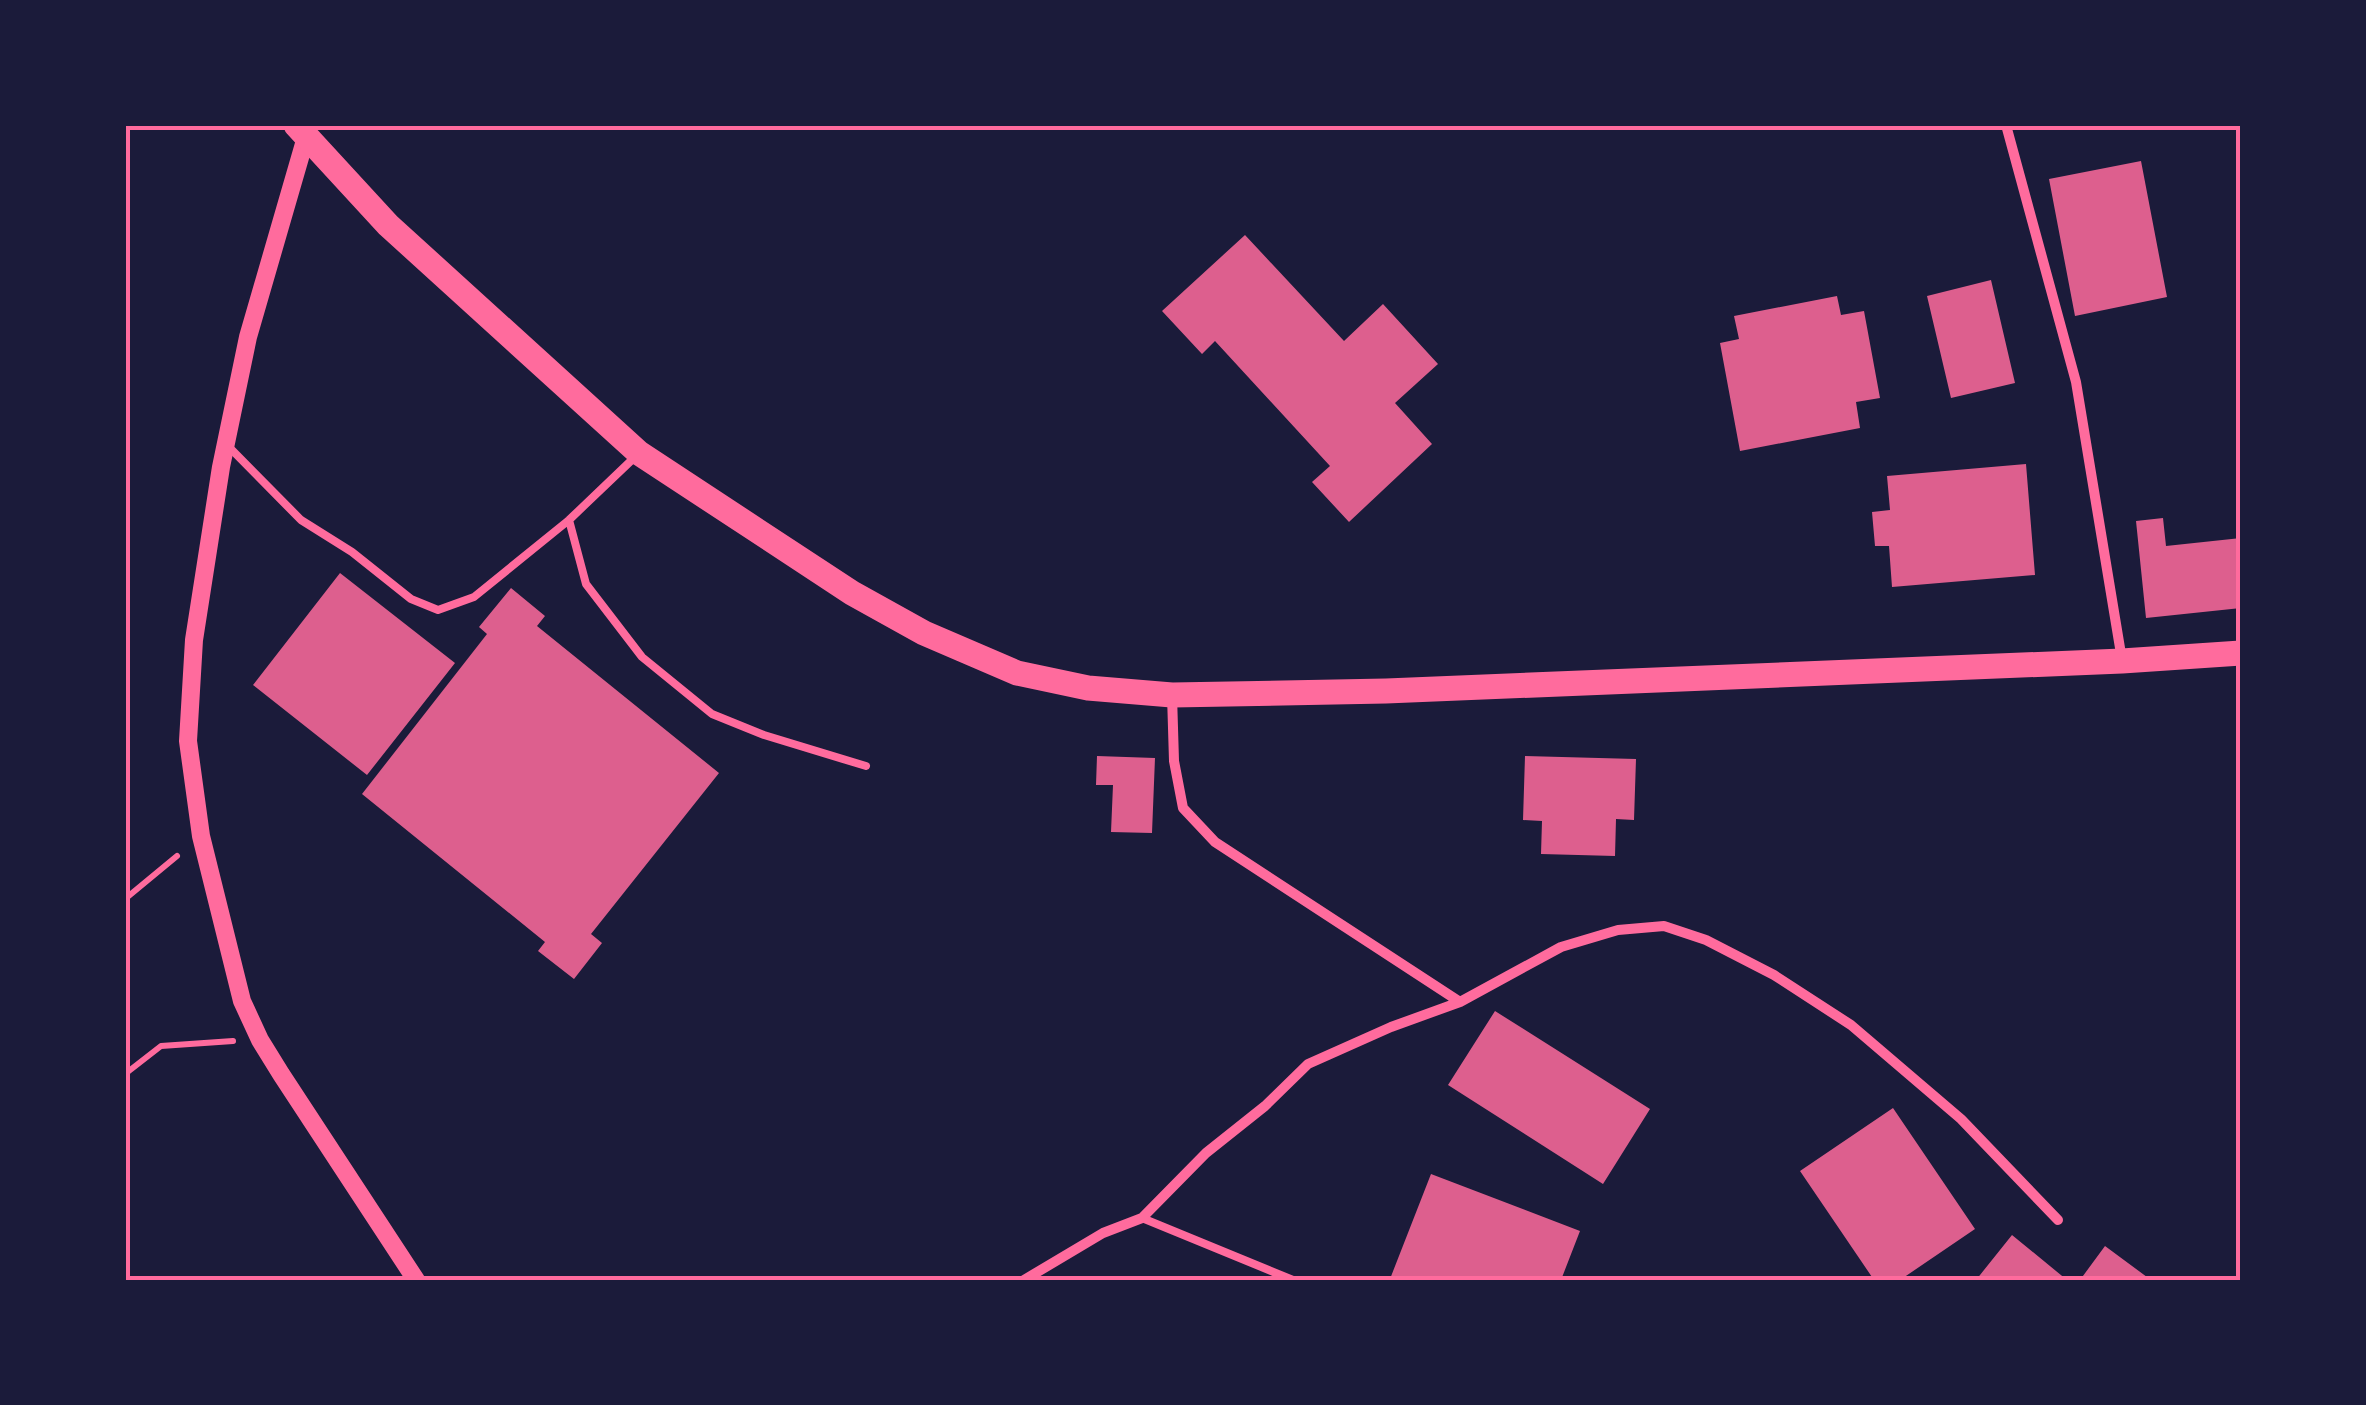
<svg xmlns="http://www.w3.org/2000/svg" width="2366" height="1405" viewBox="0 0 2366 1405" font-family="'Source Sans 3',sans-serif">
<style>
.building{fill:#dd5f8e}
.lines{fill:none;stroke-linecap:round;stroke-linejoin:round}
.path{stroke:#ff6b9d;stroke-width:6}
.service{stroke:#ff6b9d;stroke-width:8}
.minor{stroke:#ff6b9d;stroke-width:10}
.tertiary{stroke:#ff6b9d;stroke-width:18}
.primary{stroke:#ff6b9d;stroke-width:25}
.neatline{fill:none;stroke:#ff6b9d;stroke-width:4}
</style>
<rect width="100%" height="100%" fill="#1b1b3a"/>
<path class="building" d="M2141,161l26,136 -92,19 -26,-137z
M1245,235l99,106 39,-37 55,60 -43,39 37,41 -83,78 -37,-40 18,-16 -115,-125 -13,13 -40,-43z
M1991,280l24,103 -64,15 -24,-102z
M1837,296l4,19 23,-4 16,87 -24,4 4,26 -120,23 -20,-108 19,-4 -5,-23z
M2026,464l9,111 -143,12 -3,-41h-14l-3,-34 18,-2 -3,-34z
M2163,518l3,28 75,-8v70l-95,10 -10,-97z
M340,573l115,90 -88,112 -114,-90z
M511,588l34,28 -8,10 182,147 -128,161 11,9 -28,36 -36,-28 7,-9 -183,-148 125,-160 -8,-7z
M1097,756l58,2 -3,75 -41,-1 2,-47h-17z
M1525,756l111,3 -2,61 -18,-1 -1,37 -74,-2 1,-33 -19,-1z
M1495,1011l155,98 -47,75 -155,-99z
M1893,1108l82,121 -75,51h-26l-74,-109z
M1431,1174l149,57 -19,49 -171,-1z
M2012,1235l55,45h-91z
M2105,1246l46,34h-71z"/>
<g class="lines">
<path class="path" d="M125,899l52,-43
M125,1074l36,-28 72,-5"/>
<path class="service" d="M229,447l72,73 51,32 59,47 27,11 36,-13 95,-77 67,-64
M569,520l17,64 56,73 70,57 52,21 102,31
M1142,1218l151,62"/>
<path class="minor" d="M2006,125l70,257 46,278
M1172,695l2,66 9,47 32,34 245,160
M1024,1280l79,-47 39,-15 64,-65 59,-47 43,-42 83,-37 69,-25 101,-55 57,-17 46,-4 42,14 68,35 77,50 110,94 97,101"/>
<path class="tertiary" d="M308,130l-60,207 -27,130 -27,173 -6,101 13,95 41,165 18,39 21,34 135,206"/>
<path class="primary" d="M296,125l92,100 251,228 213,140 72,40 93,40 71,15 84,7 214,-4 736,-30 119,-8"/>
</g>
<rect width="2366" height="1405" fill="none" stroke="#1b1b3a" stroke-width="255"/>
<rect x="128" y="128" width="2110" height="1150" class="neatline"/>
</svg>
